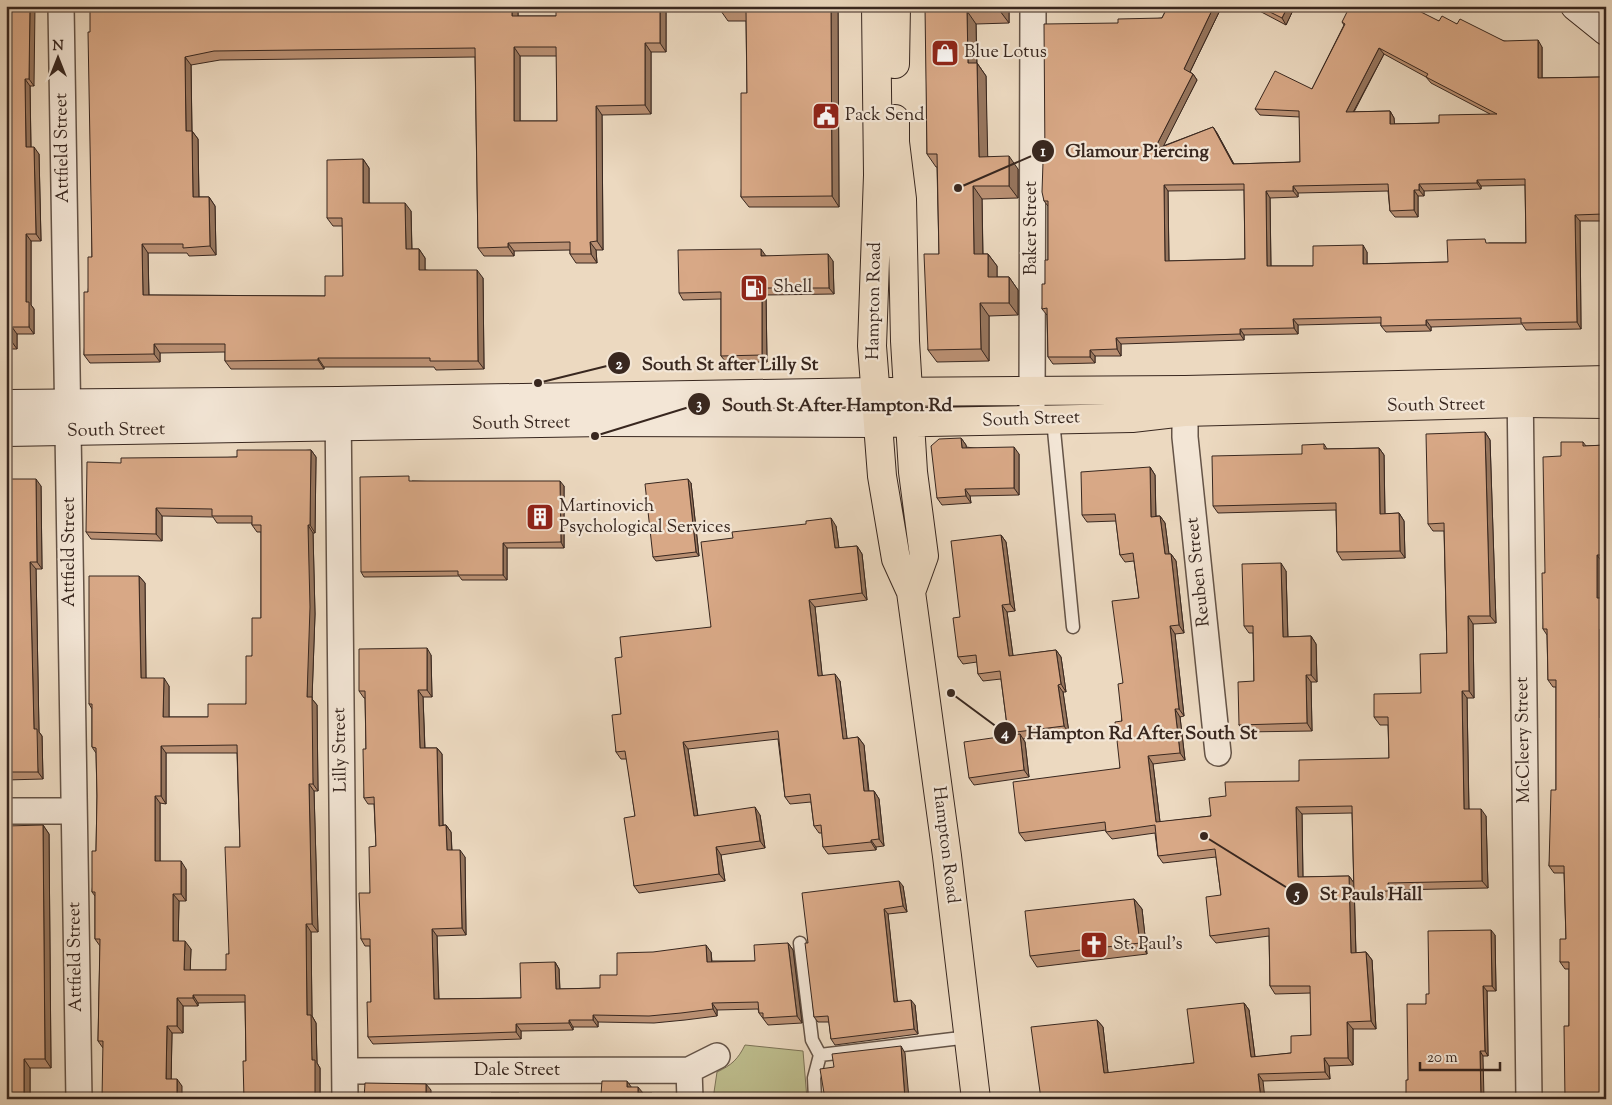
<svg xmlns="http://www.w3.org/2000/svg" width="1612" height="1105" viewBox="0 0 1612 1105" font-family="'Sorts Mill Goudy',serif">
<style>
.green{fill:#bebe8e;stroke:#7b7256}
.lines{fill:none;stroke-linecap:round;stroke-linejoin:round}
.lane-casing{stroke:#655447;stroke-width:15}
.street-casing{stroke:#655447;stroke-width:28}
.secondary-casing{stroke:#38271f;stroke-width:30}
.primary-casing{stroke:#38271f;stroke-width:30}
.lane{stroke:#f3e6d6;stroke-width:12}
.street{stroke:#f3e6d6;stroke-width:25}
.secondary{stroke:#f3e6d6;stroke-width:28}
.primary{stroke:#ecd9c0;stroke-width:28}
.wall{fill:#ba9073;stroke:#38271f;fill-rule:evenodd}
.shaded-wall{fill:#97765e;stroke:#38271f}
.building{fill:#d8a886;stroke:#38271f;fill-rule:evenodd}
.labels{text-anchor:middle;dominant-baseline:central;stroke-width:4.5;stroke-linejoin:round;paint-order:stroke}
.poi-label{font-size:18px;fill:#38271f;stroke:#f3e6d6;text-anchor:start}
.street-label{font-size:18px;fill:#38271f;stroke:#f3e6d6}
.leader{fill:none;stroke:#38271f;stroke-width:2}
.callout-dot{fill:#38271f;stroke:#f3e6d6;stroke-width:2}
.mark-label{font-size:15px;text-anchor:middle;font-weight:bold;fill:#fff}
.callout-label{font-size:19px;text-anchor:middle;font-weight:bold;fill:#38271f;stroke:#f3e6d6;stroke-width:4.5;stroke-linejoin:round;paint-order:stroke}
</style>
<rect width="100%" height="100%" fill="#ecd9c0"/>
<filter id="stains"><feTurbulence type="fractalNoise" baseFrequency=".004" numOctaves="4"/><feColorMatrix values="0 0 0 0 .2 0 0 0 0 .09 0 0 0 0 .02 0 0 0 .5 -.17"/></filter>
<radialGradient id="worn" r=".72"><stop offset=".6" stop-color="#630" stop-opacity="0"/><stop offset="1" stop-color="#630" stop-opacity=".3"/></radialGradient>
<path class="green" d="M745,1045l58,6 4,48h-94l4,-27c15,-7 21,-13 28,-27z"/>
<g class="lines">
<defs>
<path id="lane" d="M1053,420l20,207
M800,943l12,97 8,15
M815,1099l-1,-21 6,-23 149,-18"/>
<path id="street" d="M61,6l18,1093
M1520,384l9,715
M1185,392v45l33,316
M338,406l7,693
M1032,411l1,-405
M6,811h67
M689,1070l1,29
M345,1071l344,-1 28,-14"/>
<path id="secondary" d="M1575,6l31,25
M6,404l332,-3 538,-9
M6,432l599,-10 273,1"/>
<path id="primary" d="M876,6l2,169 -6,171 10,130 14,83 15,33 36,264 29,243
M895,64l1,-58
M895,119v23l7,57 3,142 8,131 11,84 -13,36
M876,392l309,-2 421,-10
M878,423l254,-5 52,-6 337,-9 85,1"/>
</defs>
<use href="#lane" class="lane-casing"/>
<use href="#street" class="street-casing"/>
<use href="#secondary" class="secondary-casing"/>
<use href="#primary" class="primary-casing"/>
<use href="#lane" class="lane"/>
<use href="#street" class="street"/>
<use href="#secondary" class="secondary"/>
<use href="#primary" class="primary"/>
</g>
<path class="wall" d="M6,6l28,80h-4l1,61 8,7 2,87h-10v64l3,4v25h-17v15h-11z
M518,6v10h38l110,-10v46h-15v62l-49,1 1,135h-7l1,13h-21l-6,-9v-4l-56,1v5h-30l-6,-8 -3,-191 -255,3 -29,5 1,66 6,8 1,58h10l6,9 1,49 -27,1 -2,-3h-39l1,42 176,1 18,-20v-50h-10l-6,-8 36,-59 6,9v35l42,8 1,38h7l6,9v12l58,8 1,91 -48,1 -2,-3h-110v2h-93l-6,-8v-9l-65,1v9l-70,1 -6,-8 4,-63 4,-35 -2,-225zM520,56h37v65h-37z
M721,6h117l1,201h-90l-8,-10 6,-104 -1,-72h-18l-7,-10z
M923,6h86v17l-33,1 1,39 9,13 1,80 31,13v29l-36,1 1,55h5l9,12v11h12l9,13v25l-29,1v45l-52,1 -9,-12 11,-96 -2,-87h-1l-9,-13 -1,-142 -3,-4z
M1168,6h54l-32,66 3,2 4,6 -34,66 50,-19 4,6 17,31 66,-2v-45l-40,-2 -5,-6 57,-20 32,-64 -2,-3 97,-1 18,3 47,17 38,6v31l60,-1 4,5v139h-26l1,108 -55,1 -4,-6 -91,3v4l-45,1 -5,-6v-3l-83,2v9l-54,1v5l-123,4v12h-26v7l-42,1 -5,-7 -1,-42 -5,-6 6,-49v-54l-4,-5 1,-39 73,-139 44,-5zM1384,54l42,23 5,6 59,31 -51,9 -45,1v-6l-4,-7 -36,1zM1525,185l1,58h-37l-41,19 -81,2v-12l-54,14h-42l-1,-68 28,-1v-4l90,-2 2,20 5,6h23v-21h6v-5l57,-2v-3zM1244,190l1,69 -76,2 -1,-70z
M1250,6h45l-9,19z
M766,256l67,5 1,33 -68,1 1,67h-41l-5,-6v-57l-38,1 -4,-7z
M1485,432l5,8 6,183 -23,1 1,74h-7l2,111 17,7 2,72 -95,2v9l-33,1 -6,-8 -2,-79 -50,1 1,63 46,-1 5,7 2,70 10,-1 6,8 4,69h-23v36l-24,1 1,13 -67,2 -222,18 56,-79 6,7 5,46 86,-10 50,-60 5,7 6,47 36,-4 20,-18v-42l-36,1 -5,-8 -1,-50 -53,7 -6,-7 11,-41 -5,-38 -53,6 -5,-7 -3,-23 -43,6 -6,-7v-2l-81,11 -6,-8 101,-65 3,-85 16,-85 -5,-37 -9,1 -5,-7 -4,-34 -29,1 -5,-7 68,-48 5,8 1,41h4l5,7 4,31h2l5,7 8,72 -9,1 9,82 -4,1 5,43 -32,4 7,58 51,-6 15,-20 73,-15 90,-23 -1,-33h-8l-6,-8 47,-24 26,-40 -3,-122h-11l-5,-7z
M961,438l5,7v2l53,7v41l-49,1 1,7 -29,2 -5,-7z
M1583,442l3,4 20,-1v117h-4v36h4v38h-1l1,83 -37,307v-57h-4l-5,-7 6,-23 -2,-66h-10l-5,-7 7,-76v-103h-3l-5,-7 -1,-45 -4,-6 2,-56 16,-117z
M1324,444l3,5 52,-1 5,7 1,59 14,-1 5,8 1,37 -63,2 -5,-8 -1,-42 -118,3 -5,-7 89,-52z
M311,450l5,7 -1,76h-2l2,81 -3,85 5,6 1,86h-4l4,141h-7l1,84 4,7 1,40 3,5v31h-76l2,-38 -1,-59 -47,1v3h-15v27h-11l-1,46 11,7 -79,-38 -5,-7 2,-95 -5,-7v-43l-3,-4 4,-41 1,-55 -1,-43 -4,-6v-38l-3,-5 50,-128 6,7 1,95 23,8v31h39l38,-13 6,-48 9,-38v-86h-4l-5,-7v-2h-35l-4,-6 -51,-1v25l-71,-2 -5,-7 35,-69 116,-6zM166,753h71l3,94 -11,107 -3,16h-36l1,-21 -13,-8 1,-40h7v-32l-26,-8v-58l6,1z
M6,479l35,7 1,83h-6l3,163 3,4 1,43 -37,1z
M412,481l152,5v62h-57v32h-45l-3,-4 -95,1 -3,-5z
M691,483l8,73 -43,5 -3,-4z
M836,526l3,22 18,-2 5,8 5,46 -52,7 7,68 18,6 7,58 11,-2 6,8 5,46h5l5,8 5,47 -8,1v3l-48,4 -5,-7 -1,-14h-3l-5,-7 -3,-24 -21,2 -5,-7 -7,-58 -90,10 10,67 62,-1 5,33 -44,7 4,26 -86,12 -5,-7 1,-70 -8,-57h-6l-5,-7 5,-38 1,-57 89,-30z
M1001,535l5,7 9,69 -8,1 6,44 43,-6 5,7 5,35h-3l6,41 -46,6 2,3 4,35 -55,8 -5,-7 41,-42 -2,-3 -7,-54 -18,2 -5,-7 -1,-12 -14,2 -5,-7 2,-40z
M1286,571l2,66 23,-1 5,8 1,38h-6l1,49 -68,1 -5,-7 15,-44 -1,-48h-4l-5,-7z
M431,655l1,42h-9l2,51h12l5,6 1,71h3l5,7 1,18 13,7 1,78 -29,1 2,63 82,-1 34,-36 4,7 1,20 40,-1 17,-13 94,-23 1,9h43l33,-18 5,7 9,73 -34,2 -9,-12 -1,-4 -41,1v6l-32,4 -31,3 -56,-1v5h-25v3l-52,1v8l-148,5 -5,-7 3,-35 -1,-56h-5l-4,-7 9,-46 6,-47 -2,-42h-6l-4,-6 2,-49 -1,-51h-1l-5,-7z
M43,825l6,9 2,234h-21v31h-24z
M903,886l4,26 -19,2 9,87 18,4 3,29 -83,11 -4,-6 -2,-17h-11l-4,-5 -6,-74z
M1134,899l8,10 5,45 -110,13 -7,-11z
M1495,935l1,56h-9l1,65h-5l-75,24 18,-76 3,-10z"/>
<path class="shaded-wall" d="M30,6h5l-1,80 -5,-7z
M512,6h6v18l-6,-8z
M660,6h6v46l-6,-9z
M831,6h7l1,201 -7,-11z
M1000,6h9v17l-9,-12z
M1214,6h8l-34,70 -4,-7z
M1288,6h7l-9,19 -4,-7z
M967,11l9,13 1,52 -9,-13z
M1538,40l4,7v37l-4,-6z
M645,43l6,9v62l-6,-9z
M514,47l6,9v74l-6,-9z
M1379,48l5,6 -34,64 -4,-6z
M185,57l6,8 1,74 -6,-8z
M977,63l9,13 2,93 -9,-12z
M1193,74l4,6 -39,77 -4,-7z
M1602,77l4,5v41l-3,-4z
M25,79l5,7 1,68 -5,-7z
M596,106l6,9 1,135 -6,-9z
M1390,111l4,7 1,12 -5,-6z
M1213,127l4,6 20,37 -4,-6z
M192,131l6,8 1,67 -6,-9z
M34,147l5,7 2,87 -5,-7z
M1009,156l9,13v29l-9,-12z
M363,159l6,9v43l-6,-8z
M1477,180l4,6v3l-4,-6z
M1603,182l3,5v31l-3,-4z
M1419,184l5,7v5l-5,-6z
M1164,185l4,6 1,76 -4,-6z
M973,186l9,13 1,68 -9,-13z
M1293,186l5,7v4l-5,-6z
M1414,190l4,6v21l-4,-7z
M1266,191l4,7 1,75 -4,-7z
M209,197l6,9 1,49 -6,-9z
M405,203l6,8 1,47 -6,-9z
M1575,215l5,6 1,108 -4,-7z
M26,234l5,7v64l3,4v25l-5,-7 -3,-25z
M590,242l6,8 1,13 -6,-9z
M508,243l6,8v5l-6,-9z
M142,244l6,9 1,51 -6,-9z
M1363,245l4,7v18l-4,-6z
M419,249l6,9v21l-6,-9z
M761,249l5,7h-5z
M828,254l5,7 1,33 -5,-6z
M988,254l9,12v24l-9,-13z
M477,270l6,8 1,91 -6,-8z
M1009,277l9,13v25l-9,-12z
M762,288l4,7 1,67 -5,-7z
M980,303l9,13v45l-8,-12z
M1293,319l5,6v9l-4,-6z
M1426,320l5,7v4l-5,-6z
M12,327l5,7v15l-5,-7z
M1240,329l4,6v5l-4,-6z
M1116,338l5,6v12l-4,-7z
M154,344l6,9v9l-6,-8z
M1090,350l5,6v7l-5,-6z
M318,358l6,9v2l-6,-9z
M1485,432l5,8 6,183 -6,-7z
M961,438l5,7 1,10 -5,-7z
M1014,447l5,7v41l-5,-7z
M1379,448l5,7 1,66 -5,-7z
M311,450l5,7 -1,76 -5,-8z
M1150,467l5,8 1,49 -5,-7z
M36,479l5,7 1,83 -5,-7z
M688,479l3,4 8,73 -3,-4z
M560,481l4,5v62l-3,-6z
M965,489l5,7 1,7 -5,-7z
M156,508l6,8v25l-6,-7z
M1399,513l5,8 1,37 -5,-7z
M1160,516l5,7 5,39 -5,-8z
M831,518l5,8 4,30 -5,-8z
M308,525l5,8 2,81 -3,85 5,6 1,86 -5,-7 -6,-87z
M1001,535l5,7 9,69 -5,-7z
M503,543l4,5v32l-4,-5z
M857,546l5,8 5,46 -5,-7z
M1171,554l5,7 8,72 -5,-8z
M1597,555l5,7v43l-5,-7z
M30,562l6,7 3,163 3,4 1,43 -5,-7 -4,-43z
M1281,563l5,8 2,73 -5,-7z
M139,576l6,7 1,102 -5,-7z
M809,600l6,7 8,76 -5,-7z
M1002,605l5,7 7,51 -5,-7z
M1468,616l5,8 1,74 -5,-7z
M1170,626l5,8 9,82 -5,-7z
M1600,629l5,7 1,101 -6,-19z
M1311,636l5,8 1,38 -6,-7z
M427,648l4,7 1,42 -5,-7z
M1056,650l5,7 5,35 -5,-8z
M835,674l5,7 8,65 -5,-7z
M1306,675l5,7 1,49 -5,-8z
M164,678l5,8v39l-6,-8z
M1058,685l5,7 6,41 -5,-7z
M418,690l5,7 2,58 -5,-7z
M1462,691l5,7 2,119 -5,-8z
M1175,709l5,8 5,43 -5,-7z
M1020,734l5,8 4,35 -5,-7z
M858,737l6,8 5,53 -5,-7z
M683,742l5,7 11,75 -5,-8z
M161,746l5,7v51l-5,-8z
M437,748l5,6 1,78 -4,-6z
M1148,756l5,8 8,66 -5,-8z
M309,784l5,7 4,141 -6,-8z
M874,791l5,8 5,47 -5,-7z
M155,796l5,7v65l-5,-7z
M755,807l5,8 5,33 -5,-7z
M1296,807l6,7 1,70 -5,-7z
M1481,809l5,7 2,72 -6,-7z
M43,825l6,9 2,234 -6,-9z
M446,825l5,7 1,25 -5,-7z
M871,840l5,7v3l-5,-8z
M716,847l5,8 4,26 -6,-7z
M460,850l5,7 1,78 -4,-7z
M181,861l5,8v32l-5,-7z
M1349,876l5,7 2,77 -5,-7z
M899,881l4,5 4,26 -4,-6z
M1388,883l5,7v9l-5,-8z
M173,894l6,7 -1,48 -5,-8z
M1134,899l8,10 5,45 -7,-11z
M884,909l4,5 10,93 -4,-5z
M306,924l5,8 1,84 4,7 1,40 3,5v31h-5l-3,-39 -5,-45z
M432,929l5,7 2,70 -5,-7z
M1491,930l4,5 1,56 -4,-5z
M185,941l6,8 -1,28 -6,-7z
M788,943l5,7 9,73 -5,-7z
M706,945l5,7 1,16 -5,-6z
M1366,952l6,8 4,69 -5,-8z
M555,962l4,7 1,27 -4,-7z
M1483,986l4,5 1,65 -3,-5z
M193,995l5,8v3l-5,-8z
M177,998l6,8v27l-6,-7z
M911,1000l4,5 3,29 -4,-5z
M712,1003l5,7v6l-4,-7z
M1244,1003l5,7 7,55 -5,-8z
M593,1015l5,7v5l-5,-7z
M569,1020l4,7v3l-4,-7z
M1097,1020l6,7 6,54 -5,-8z
M1347,1022l6,7v36l-5,-7z
M516,1024l5,7v8l-5,-7z
M167,1026l5,7 -1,53 -5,-7z
M901,1046l4,7 4,46h-4z
M1480,1051l3,5 1,43h-3z
M1324,1058l5,8 1,13 -5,-7z
M24,1059l6,9v31h-6z
M1258,1074l5,7 2,18h-4z
M177,1079l5,7v13h-5z
M627,1081l5,7 -5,-1z
M426,1084l5,6v9h-5z
M638,1087l5,6h-5z
M652,1093l3,6h-3z"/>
<path class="building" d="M6,6h24l-1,73h-4l1,68h8l2,87h-10v68h3v25h-17v15h-6z
M90,6h422v10h44v-10h104v37h-15v62l-49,1 1,135 -7,1 1,12h-21v-12l-62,1v4l-30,1 -3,-200 -261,3 -29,6 1,74h6l1,66h16l1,49 -27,2v-4h-41l1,51 182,1v-20h18l-1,-58h-15v-58l36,-1v44h42l1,46h13v21h58l1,91h-48v-3h-112v2l-93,1v-17h-71v10l-70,1v-63h4v-35h4l-4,-225h2zM514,47h42l1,74h-43z
M721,6h110l1,190 -91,1v-104h6l-1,-82h-25z
M923,6h77v5h-33l1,52h9l2,94 30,-1v30h-36l1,68h14v23h21v26h-29l1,46 -53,1 -4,-96h15l-2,-100h-10l-2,-146h-2z
M1168,6h46l-30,63 9,5 -39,76 59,-23 20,37 67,-2 -1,-51 -44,-2 20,-38 37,18 33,-65 -3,-2 8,-16h59l30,15 3,-5 15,8 3,-5 44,22 34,-1v38l64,-1 1,42h3v63h-3v32l-28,1 2,107 -56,1v-5l-95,2v5l-45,1v-9l-88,2 1,9 -54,1v5l-124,4 1,11 -27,1v7h-42l-1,-49 -5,1v-25h3v-24h3v-59h-4l-2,-9 1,-30h2l-1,-138 74,-1v-4l44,-1zM1379,48l49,26 -2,3 71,37 -58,1v8l-49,1v-13l-44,1zM1525,179l1,64h-40l-1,-4 -38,1 1,22 -85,2v-19l-50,1v20h-46l-1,-75h27v-5l95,-2 2,27 24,-1v-20h5v-6l58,-1v-3zM1244,184l1,75 -80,2 -1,-76z
M1258,6h30l-6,12z
M761,249v7l67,-2 1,34h-67v67l-41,1v-64l-42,1 -1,-43z
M1485,432l5,184h-22l1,75h-7l2,118h17l1,72 -94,2v8l-34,1 -2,-86 -56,1 2,70 51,-1 2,77 15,-1 5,69 -24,1 1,36h-24l1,14 -67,2 3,25h-220l-10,-72 66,-7 7,53 90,-10 -7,-54 57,-6 7,54 40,-4v-17l20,-1 -1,-49h-40l-1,-58 -59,8 -4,-39 15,-2 -6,-46 -57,7 -3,-31 -49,7 -1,-10 -86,11 -6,-51 107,-14 -5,-46 7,-1 -4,-37 5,-1 -11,-82 27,-3 -6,-45 -13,2 -5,-41 -33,1 -1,-43 69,-5 1,50 9,-1 5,38h6l8,71 -9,1 9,83h-4l5,44 -32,3 8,66 55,-6 -2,-18 17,-2 -1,-14 74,-1v-21l90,-2 -1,-41h-14v-23l47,-1 -1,-39 27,-1 -3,-130 -16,1 -2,-90z
M961,438l1,10 52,-1v41l-49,1 1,7 -29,2 -6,-52 8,-7z
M1561,442h22v4l23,-1v110h-9v43h9v31h-6v89h5l1,18v363h-41l-1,-73h5v-64h-9v-23h6l-2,-73h-15l2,-76h5v-110h-8l-1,-51h-4l-1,-56h3l-2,-116 18,-1z
M1324,444v5l55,-1 1,66 19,-1 1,38 -63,1 -1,-49 -123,3 -1,-50 90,-2v-9z
M237,450h74l-1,75h-2l2,82 -3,90h5l1,87h-4l3,140h-6l1,91h4l1,45h3v39h-71l-1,-38h3l-1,-66h-52v3h-16v28h-10l-1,53h11v20h-75l1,-58h-5l2,-102h-5v-47h-3v-41h4l1,-55 -1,-48 -4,-1v-43h-3v-128h50l2,102h23l-1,39h45v-13h38v-48h6v-38h9v-93h-9v-9h-40v-7l-56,-1v26l-70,-2 1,-70 34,1v-5l116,-1zM237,745l3,102h-15l4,107h-3v16h-42l1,-29h-12v-47h8v-33h-26v-65h6v-50z
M409,476v5h151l1,61 -58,1v32h-45v-4l-97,1 -1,-95z
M6,479h30l1,83h-7l4,167h3l1,43h-32z
M688,479l8,73 -43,5 -8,-73z
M831,518l4,30 22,-2 5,47 -53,7 9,76 17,-2 8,65 15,-2 6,54h10l5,48 -8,1v2l-48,5 -2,-22 -7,1 -4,-32 -25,3 -7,-66 -95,11 11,74 61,-9 5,34 -44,6 3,27 -85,12 -10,-68 11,-2 -10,-65 -9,1 -4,-37 9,-1 -6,-56 7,-1 -2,-20 91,-10 -10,-85 32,-4 -1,-6 74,-8v-3z
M1001,535l9,69 -8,1 7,51 47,-6 5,34 -3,1 6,41 -56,7 -8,-62 -22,3 -2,-19 -18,2 -5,-39 7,-1 -9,-76z
M1281,563l2,74 28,-1v39h-5l1,48 -68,2 -1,-43 16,-1 -1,-55h-9l-2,-62z
M427,648v42h-9l2,58h17l2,78 7,-1 1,25h13l2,78 -30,1 2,70 87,-1 -1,-35 35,-1 1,27 44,-1v-13h17v-22l36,-1 53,-7 1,17 48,-1 -1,-16 34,-2 9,73 -34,2v-5h-4l-1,-11 -46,1 1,6 -32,4 -32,3 -56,-1v5h-24v3l-53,1v8l-148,5 -1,-35h4l-1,-63h-9l-2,-46h11l-1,-46 7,-1 -2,-49 -10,1 -1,-49h3l-1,-58h-6v-42z
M1020,734l4,36 -55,8 -5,-36z
M43,825l2,234h-21v40h-18v-273z
M899,881l4,25 -19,3 10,93 17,-2 3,29 -83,10 -3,-23 -14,1 -9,-74h3l-6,-50z
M1134,899l6,44 -110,13 -5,-45z
M1491,930l1,56h-9l2,65h-5l1,48h-75v-19h2l-1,-76h19v-10h3l-1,-63z
M901,1046l4,53h-80l-5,-30 14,-2 -2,-13z
M602,1081h25v6h11v6h14v6h-162l1,-6h28v4h47v-3h35z
M365,1083l61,1v15h-62z"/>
<defs>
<symbol id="shop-square" viewBox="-11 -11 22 22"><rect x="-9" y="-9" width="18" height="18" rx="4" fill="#8f2418" stroke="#f3e6d6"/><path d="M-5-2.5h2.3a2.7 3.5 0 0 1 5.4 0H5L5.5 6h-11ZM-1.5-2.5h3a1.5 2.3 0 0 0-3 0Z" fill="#fff"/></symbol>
<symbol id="civic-square" viewBox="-11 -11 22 22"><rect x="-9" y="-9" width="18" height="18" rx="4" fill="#8f2418" stroke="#f3e6d6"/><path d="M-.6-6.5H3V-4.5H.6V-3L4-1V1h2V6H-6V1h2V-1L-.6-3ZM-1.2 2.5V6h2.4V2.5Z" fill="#fff"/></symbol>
<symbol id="fuel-square" viewBox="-11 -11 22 22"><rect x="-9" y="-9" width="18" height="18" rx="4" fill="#8f2418" stroke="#f3e6d6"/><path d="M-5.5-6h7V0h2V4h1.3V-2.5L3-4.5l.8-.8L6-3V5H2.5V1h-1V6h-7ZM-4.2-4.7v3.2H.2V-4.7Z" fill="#fff"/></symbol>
<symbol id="building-square" viewBox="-11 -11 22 22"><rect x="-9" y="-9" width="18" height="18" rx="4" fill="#8f2418" stroke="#f3e6d6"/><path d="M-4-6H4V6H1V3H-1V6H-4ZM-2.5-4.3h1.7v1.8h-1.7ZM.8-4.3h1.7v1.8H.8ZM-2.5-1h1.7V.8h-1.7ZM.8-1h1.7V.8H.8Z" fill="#fff"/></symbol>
<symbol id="church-square" viewBox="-11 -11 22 22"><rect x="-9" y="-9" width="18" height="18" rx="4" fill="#8f2418" stroke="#f3e6d6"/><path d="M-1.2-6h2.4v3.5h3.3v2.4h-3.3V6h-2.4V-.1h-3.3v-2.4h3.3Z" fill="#fff"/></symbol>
</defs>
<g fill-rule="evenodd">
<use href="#shop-square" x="929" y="37" width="32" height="32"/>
<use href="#civic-square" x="810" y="100" width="32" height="32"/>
<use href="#fuel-square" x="738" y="272" width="32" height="32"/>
<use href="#building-square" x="524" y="501" width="32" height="32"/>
<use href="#church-square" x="1078" y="929" width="32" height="32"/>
</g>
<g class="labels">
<g class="poi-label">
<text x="964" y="53">Blue Lotus</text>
<text x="845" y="116">Pack Send</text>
<text x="773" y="288">Shell</text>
<text x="559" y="507">Martinovich<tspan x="559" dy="21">Psychological Services</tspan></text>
<text x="1113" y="945">St. Paul's</text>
</g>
<g class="street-label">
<text transform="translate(63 148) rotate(-91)">Attfield Street</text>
<text transform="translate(1032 228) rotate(-90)">Baker Street</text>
<text transform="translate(875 301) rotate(-89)">Hampton Road</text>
<text transform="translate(1436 406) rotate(-1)">South Street</text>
<text transform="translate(1031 420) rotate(-2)">South Street</text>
<text transform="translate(521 424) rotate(-1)">South Street</text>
<text transform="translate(116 431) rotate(-1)">South Street</text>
<text transform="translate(70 552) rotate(-90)">Attfield Street</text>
<text transform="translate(1199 572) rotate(-96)">Reuben Street</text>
<text transform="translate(1524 740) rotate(-91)">McCleery Street</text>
<text transform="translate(341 750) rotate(-91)">Lilly Street</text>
<text transform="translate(945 845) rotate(83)">Hampton Road</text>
<text transform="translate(76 957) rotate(-91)">Attfield Street</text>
<text x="517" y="1071">Dale Street</text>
</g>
</g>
<path class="leader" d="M958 188L1043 151M538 383L619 363M595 436L699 404M951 693L1005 733M1204 836L1297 894"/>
<g class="callout-dot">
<circle cx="958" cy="188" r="5"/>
<circle cx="538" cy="383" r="5"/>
<circle cx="595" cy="436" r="5"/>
<circle cx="951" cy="693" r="5"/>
<circle cx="1204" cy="836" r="5"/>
<circle cx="1043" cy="151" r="12"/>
<circle cx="619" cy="363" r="12"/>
<circle cx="699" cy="404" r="12"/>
<circle cx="1005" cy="733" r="12"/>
<circle cx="1297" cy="894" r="12"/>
</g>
<g class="mark-label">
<text x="1043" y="156">1</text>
<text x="619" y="369">2</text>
<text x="699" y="409">3</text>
<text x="1005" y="738">4</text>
<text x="1297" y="899">5</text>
</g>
<g class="callout-label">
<text x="1137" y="157">Glamour Piercing</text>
<text x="730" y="370">South St after Lilly St</text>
<text x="837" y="411">South St After Hampton Rd</text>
<text x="1142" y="739">Hampton Rd After South St</text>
<text x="1371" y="900">St Pauls Hall</text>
</g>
<rect width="1612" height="1105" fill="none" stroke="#ecd9c0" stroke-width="25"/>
<rect x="8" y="8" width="1597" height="1090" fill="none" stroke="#38271f" stroke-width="2.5"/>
<rect x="12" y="12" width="1587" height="1080" fill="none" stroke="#38271f"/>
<g transform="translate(58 58)" stroke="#f3e6d6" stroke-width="4" paint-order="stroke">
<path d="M0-4L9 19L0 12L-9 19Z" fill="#38271f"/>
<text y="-8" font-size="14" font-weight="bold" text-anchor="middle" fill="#38271f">N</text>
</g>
<path d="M1420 1062v8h80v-8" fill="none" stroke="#38271f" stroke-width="2.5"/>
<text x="1427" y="1062" font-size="15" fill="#38271f" stroke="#f3e6d6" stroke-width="4" paint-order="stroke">20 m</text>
<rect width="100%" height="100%" filter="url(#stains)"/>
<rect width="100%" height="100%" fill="url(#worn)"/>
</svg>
